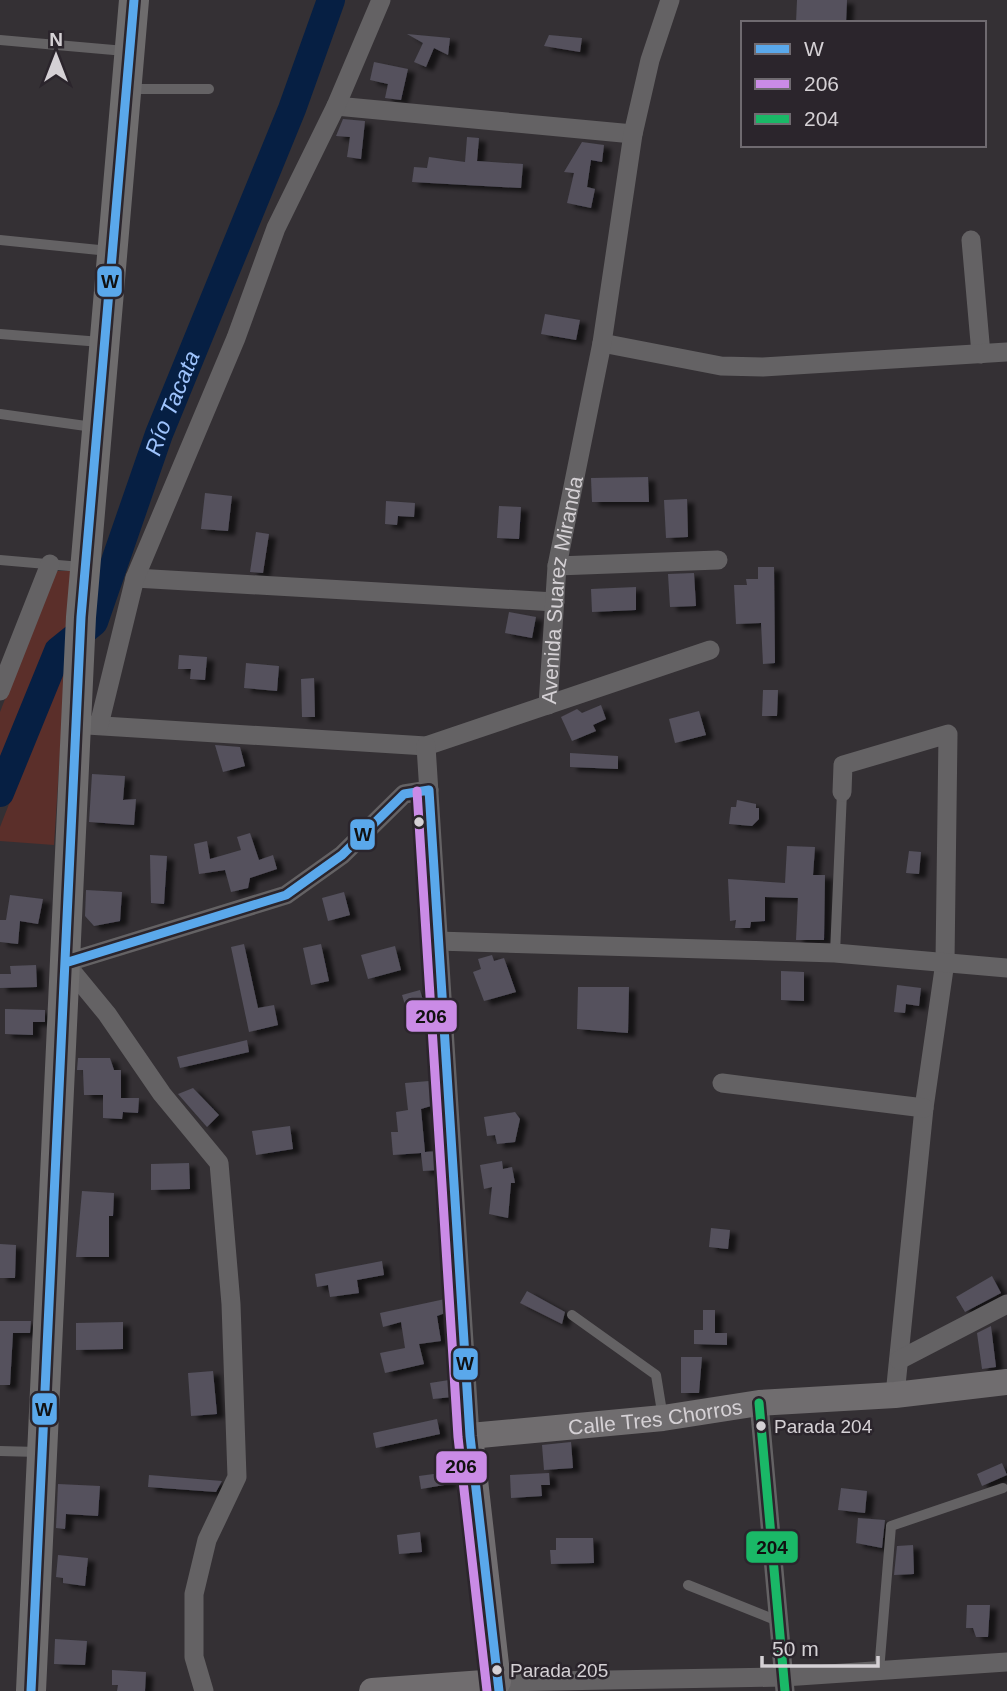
<svg xmlns="http://www.w3.org/2000/svg" width="1007" height="1691" font-family="Helvetica,sans-serif">
  <style>
    .green { fill: #5b2f2a }
    .lines { fill: none; stroke-linecap: round; stroke-linejoin: round }
    .river { stroke: #061f43; stroke-width: 28 }
    .building { fill: #54515d; filter: url(#shadow) }
    .service { stroke: #646264; stroke-width: 10 }
    .minor { stroke: #646264; stroke-width: 19 }
    .secondary { stroke: #706d6f; stroke-width: 26 }
    .primary { stroke: #6e6c6d; stroke-width: 30 }
    .bus-1-casing { stroke: #2b252c; stroke-width: 14 }
    .bus-2-casing { stroke: #2b252c; stroke-width: 14 }
    .bus-3-casing { stroke: #2b252c; stroke-width: 14 }
    .bus-1 { stroke: #5aa8eb; stroke-width: 9 }
    .bus-2 { stroke: #ca8be6; stroke-width: 9 }
    .bus-3 { stroke: #1ab867; stroke-width: 9 }
    .bus-dot { fill: #d5d1d5; stroke: #2b252c; stroke-width: 2.5 }
    .labels { text-anchor: middle; dominant-baseline: central; stroke-width: 5; stroke-linejoin: round; paint-order: stroke }
    .bus-label { font-size: 19px; fill: #d5d1d5; stroke: #2b252c; text-anchor: start }
    .street-label { font-size: 21px; fill: #d5d1d5; stroke: #2b252c }
    .water-label { font-size: 23px; font-style: italic; fill: #9ec3fc; stroke: #2b252c }
    .line-badge { stroke: #2b252c; stroke-width: 2.5 }
    .pale-badge-label { font-size: 19px; text-anchor: middle; font-weight: bold; fill: #111 }
  </style>
  <defs>
    <filter id="shadow"><feDropShadow dx="7" dy="4" stdDeviation="2" flood-color="#0009"/></filter>
  </defs>
  <rect width="100%" height="100%" fill="#343034"/>
  <path class="green" d="M55 571H71L67 638 55 642 0 776V712Z
    M66 659 54 845 0 841V827Z"/>
  <g class="lines">
    <path class="river" id="s1" d="M0 793 58 651 94 622 159 434 292 109 331 0"/>
  </g>
  <path class="building" d="M797 0H847L846 23H796Z
    M407 34 450 38 448 55 434 48 426 67 414 62 423 43Z
    M549 35 582 38 580 52 544 46Z
    M374 62 408 69 401 100 385 98 388 84 370 80Z
    M343 119 365 121 361 159 347 157 350 137 336 136Z
    M467 137 479 138 477 161 523 164 521 188 412 182 414 167 427 168 429 157 465 162Z
    M582 142 604 145 602 162 591 160 587 187 595 189 591 208 567 203 574 173 564 172Z
    M545 314 580 320 576 340 541 334Z
    M648 477 649 502H592L591 478Z
    M205 493 232 496 228 531 201 529Z
    M687 499 688 537 666 538 664 500Z
    M386 501 415 503 414 517 398 516 397 525 385 524Z
    M499 506 521 507 519 539 497 538Z
    M256 532 269 534 263 573 250 572Z
    M758 567H774L775 663 763 664 761 623 736 624 734 585H747L746 579H758Z
    M694 573 696 606 670 607 668 574Z
    M636 587V610L592 612 591 589Z
    M509 612 536 617 532 638 505 633Z
    M179 655 207 657 205 680 190 679 191 669H178Z
    M246 663 279 666 277 691 244 688Z
    M314 678 315 717H302L301 679Z
    M763 690H778L777 716H762Z
    M601 705 606 719 593 725 596 731 572 741 561 717 577 709 582 713Z
    M699 711 706 735 675 743 669 719Z
    M215 745 240 747 245 766 223 772Z
    M570 753 618 756V769L570 767Z
    M92 774 125 776 123 800 136 799 134 825 89 822Z
    M737 800 756 804V808H759V819L752 826 729 824 731 807H736Z
    M250 833 259 860 273 855 277 869 250 878 248 888 231 892 225 870 199 874 194 844 207 841 210 859 241 850 237 837Z
    M787 846 815 847 813 875H825L824 940H796L798 898 765 897V921L751 922 750 928H735L736 920 730 921 728 879 785 883Z
    M909 851 921 852 919 874 906 873Z
    M150 855 167 856 164 904 151 903Z
    M86 890 122 892 120 921 94 926 85 916Z
    M344 892 350 915 328 921 322 898Z
    M10 895 43 899 38 924 20 921 18 944 0 942V920H6Z
    M244 944 258 1008 274 1005 278 1025 249 1032 231 947Z
    M321 944 329 981 311 985 303 948Z
    M395 946 401 970 368 979 361 955Z
    M492 955 494 961 504 958 516 992 484 1001 473 972 481 969 478 959Z
    M36 965 37 987 0 988V974H11L10 966Z
    M781 971 804 972V1001L781 1000Z
    M897 985 921 988 919 1006 906 1004 905 1013 894 1012Z
    M578 987H629L628 1033 577 1029Z
    M420 990 426 1010 408 1015 402 995Z
    M5 1009 45 1010V1022H33V1035L5 1034Z
    M247 1040 249 1052 180 1068 177 1057Z
    M78 1058H110L114 1070H121V1098H139L138 1113 123 1112 122 1119 103 1118V1095H84L83 1070H77Z
    M429 1081 431 1106 421 1109 425 1152 438 1151 439 1170 423 1171 421 1153 393 1155 391 1132H398L396 1112 408 1110 405 1083Z
    M193 1088 219 1115 207 1127 178 1094Z
    M515 1112 520 1119 515 1142 497 1144 495 1135 487 1136 484 1117Z
    M290 1126 293 1149 256 1155 252 1131Z
    M502 1161 503 1169 512 1167 515 1183H511L508 1218 489 1214 492 1187 484 1189 480 1165Z
    M189 1163 190 1189 151 1190V1164Z
    M82 1191 114 1193 113 1216H109V1257H76Z
    M711 1228 730 1230 728 1249 709 1247Z
    M0 1244 16 1245 15 1278H0Z
    M382 1261 384 1275 357 1280 359 1293 330 1297 328 1285 317 1287 315 1274Z
    M992 1276 1001 1293 965 1312 956 1297Z
    M527 1291 565 1312 562 1324 520 1303Z
    M445 1299 448 1312 437 1316 441 1341 419 1344 424 1364 385 1373 380 1353 405 1348 401 1322 383 1327 380 1313Z
    M703 1310H715V1333H727V1345L694 1344V1330H703Z
    M0 1321H31L30 1333H13L10 1385H0Z
    M123 1322V1349L76 1350V1323Z
    M991 1326 996 1367 982 1369 977 1333Z
    M681 1357H702L699 1393H681Z
    M213 1371 217 1414 191 1416 188 1373Z
    M449 1380 452 1397 433 1399 430 1383Z
    M437 1419 440 1434 376 1448 373 1433Z
    M571 1442 573 1468 544 1470 542 1445Z
    M1002 1463 1007 1475 982 1486 977 1474Z
    M448 1472 450 1484 421 1489 419 1476Z
    M549 1473 550 1485H541L542 1496 511 1498 510 1475Z
    M149 1475 222 1481 216 1492 148 1487Z
    M58 1484 100 1486 98 1516 66 1514 65 1529 56 1528Z
    M841 1488 867 1491 865 1513 838 1510Z
    M858 1518 885 1520 882 1548 856 1543Z
    M420 1532 422 1552 399 1554 397 1535Z
    M556 1538H593L594 1563 551 1564 550 1550H556Z
    M913 1545 914 1574 894 1575 897 1546Z
    M58 1555 88 1558 85 1586 63 1583V1578L56 1577Z
    M967 1605H990L988 1637H976L973 1628H966Z
    M55 1639 87 1641 85 1665 54 1664Z
    M112 1670 146 1672 145 1691H117L118 1685H112Z"/>
  <g class="lines">
    <path class="service" d="M0 40 125 51
      M128 89H209
      M0 240 109 251
      M0 334 101 342
      M0 414 93 427
      M0 560 81 567
      M835 953 842 792
      M572 1315 656 1375 663 1418
      M0 1451 38 1452
      M688 1585 778 1621
      M879 1671 891 1526 1003 1488"/>
    <g class="minor">
      <path d="M336 106 633 134"/>
      <path d="M971 240 981 354"/>
      <path d="M602 343 721 366 763 367 1007 352"/>
      <path d="M557 566 718 560"/>
      <path d="M135 578 555 602"/>
      <path d="M0 691 50 564"/>
      <path id="s2" d="M548 705 557 566 602 343 633 134 650 60 670 0"/>
      <path d="M87 725 426 746 710 650"/>
      <path d="M99 725 135 578 236 338 276 228 336 106 381 0"/>
      <path d="M426 746 470 1436"/>
      <path d="M842 792 843 765 948 734 945 962 924 1108 895 1395"/>
      <path d="M437 941 835 953 1007 968"/>
      <path d="M722 1083 924 1108"/>
      <path d="M899 1360 1007 1304"/>
      <path d="M759 1403 785 1691"/>
      <path d="M204 1691 194 1657V1594L207 1540 237 1477 231 1304 219 1163 162 1094 107 1014 65 963 286 895 342 855 404 794 429 790"/>
      <path d="M499 1691 498 1682 784 1677 1007 1662"/>
    </g>
    <path class="secondary" id="s3" d="M372 1691 498 1682 470 1436 663 1418 759 1403 895 1395 1007 1382"/>
    <path class="primary" d="M31 1691 81 617 134 0"/>
    <g class="bus-1-casing">
      <path id="bus-1" d="M65 963 286 895 342 855 404 794 429 790 470 1436 499 1691
        M31 1691 81 617 134 0"/>
    </g>
    <g class="bus-2-casing">
      <path id="bus-2" d="M417 791 458 1437 487 1691"/>
    </g>
    <g class="bus-3-casing">
      <path id="bus-3" d="M759 1403 785 1691"/>
    </g>
    <use href="#bus-1" class="bus-1"/>
    <use href="#bus-2" class="bus-2"/>
    <use href="#bus-3" class="bus-3"/>
  </g>
  <g class="bus-dot">
    <circle cx="419" cy="822" r="6"/>
    <circle cx="761" cy="1426" r="6"/>
    <circle cx="497" cy="1670" r="6"/>
  </g>
  <g class="labels">
    <g class="bus-label">
      <text x="774" y="1426">Parada 204</text>
      <text x="510" y="1670">Parada 205</text>
    </g>
    <g class="street-label">
      <text stroke="none"><textPath href="#s2" startOffset="116">Avenida Suarez Miranda</textPath></text>
      <text stroke="none"><textPath href="#s3" startOffset="560">Calle Tres Chorros</textPath></text>
    </g>
    <g class="water-label">
      <text stroke="none"><textPath href="#s1" startOffset="432">Río Tacata</textPath></text>
    </g>
  </g>
  <g class="line-badge">
    <rect x="96" y="265" width="27" height="33" rx="7" fill="#5aa8eb"/>
    <rect x="349" y="818" width="27" height="33" rx="7" fill="#5aa8eb"/>
    <rect x="405" y="999" width="53" height="34" rx="7" fill="#ca8be6"/>
    <rect x="452" y="1347" width="27" height="34" rx="7" fill="#5aa8eb"/>
    <rect x="31" y="1392" width="27" height="34" rx="7" fill="#5aa8eb"/>
    <rect x="435" y="1450" width="53" height="34" rx="7" fill="#ca8be6"/>
    <rect x="745" y="1530" width="54" height="34" rx="7" fill="#1ab867"/>
  </g>
  <g class="pale-badge-label">
    <text x="110" y="288">W</text>
    <text x="363" y="841">W</text>
    <text x="431" y="1023">206</text>
    <text x="465" y="1370">W</text>
    <text x="44" y="1416">W</text>
    <text x="461" y="1473">206</text>
    <text x="772" y="1554">204</text>
  </g>
  <rect x="741" y="21" width="245" height="126" fill="#2b252c" stroke="#6f6a70" stroke-width="2"/>
  <rect x="755" y="44" width="35" height="10" fill="#5aa8eb" stroke="#6f6a70" stroke-width="2"/>
  <text x="804" y="56" font-size="21" fill="#d5d1d5">W</text>
  <rect x="755" y="79" width="35" height="10" fill="#ca8be6" stroke="#6f6a70" stroke-width="2"/>
  <text x="804" y="91" font-size="21" fill="#d5d1d5">206</text>
  <rect x="755" y="114" width="35" height="10" fill="#1ab867" stroke="#6f6a70" stroke-width="2"/>
  <text x="804" y="126" font-size="21" fill="#d5d1d5">204</text>
  <g transform="translate(56 56)" stroke="#2b252c" stroke-width="5" paint-order="stroke">
  <path d="M0-5L12 26L0 18L-12 26Z" fill="#d5d1d5"/>
  <text y="-10" font-size="19" font-weight="bold" text-anchor="middle" fill="#d5d1d5">N</text>
  </g>
  <path d="M762 1656v10h116v-10" fill="none" stroke="#d5d1d5" stroke-width="3.5"/>
  <text x="772" y="1656" font-size="21" fill="#d5d1d5" stroke="#2b252c" stroke-width="5" paint-order="stroke">50 m</text>
</svg>
